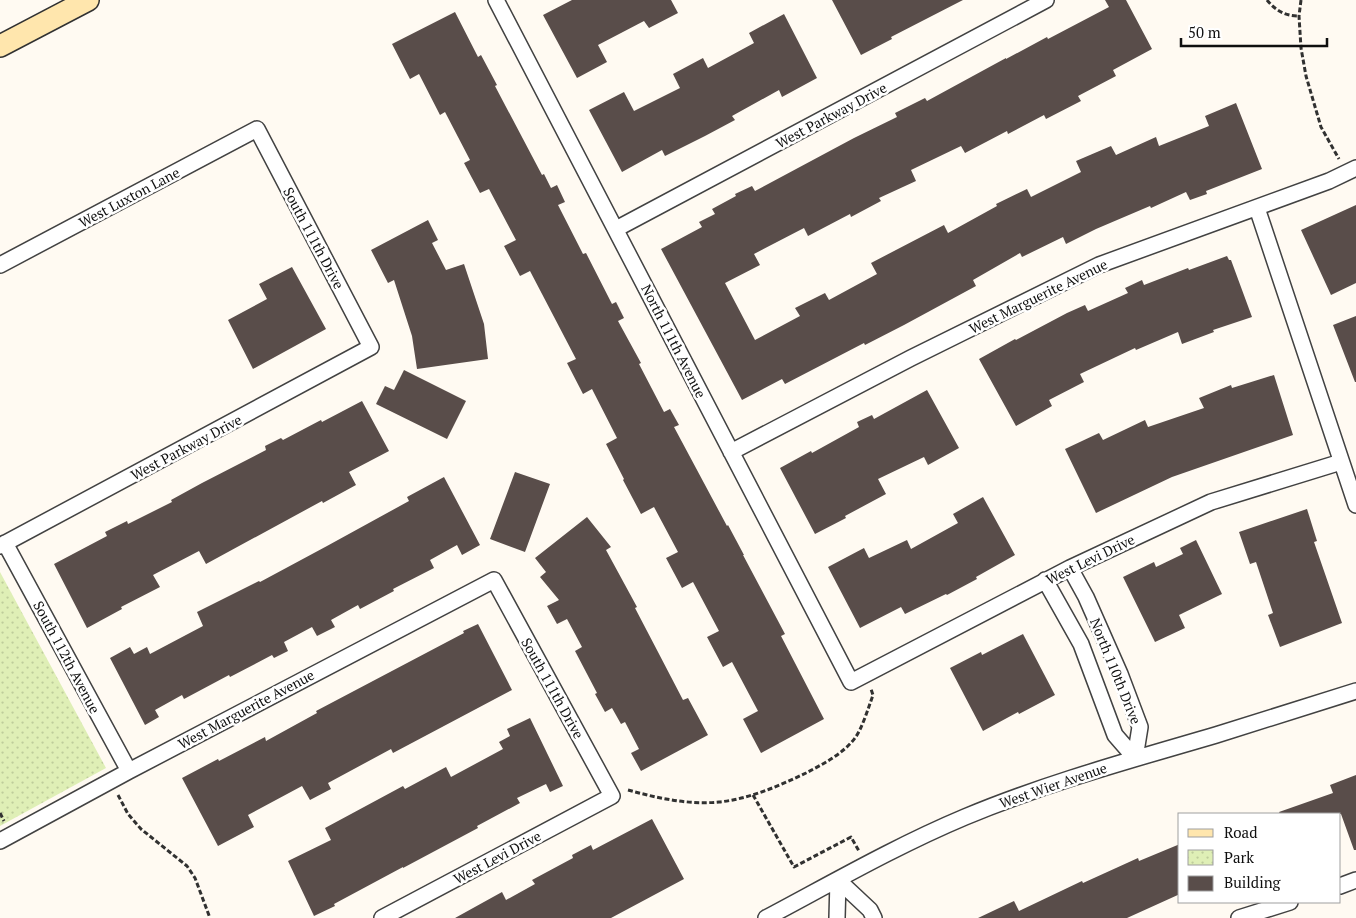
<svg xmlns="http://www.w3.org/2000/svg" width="1356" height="918" font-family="'PT Serif',serif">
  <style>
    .park { fill: url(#park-dots) }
    .building { fill: #594d4a }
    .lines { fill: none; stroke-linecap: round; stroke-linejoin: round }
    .street-casing { stroke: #424242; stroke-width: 18 }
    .secondary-casing { stroke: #313131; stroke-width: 24 }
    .path { stroke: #313131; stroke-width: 3; stroke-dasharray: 5 2.5; stroke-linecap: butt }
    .street { stroke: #fff; stroke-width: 15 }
    .secondary { stroke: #ffe6ad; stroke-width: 21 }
    .labels { text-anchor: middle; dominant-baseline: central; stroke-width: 5; stroke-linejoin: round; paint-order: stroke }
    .street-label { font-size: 14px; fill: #0f0f0f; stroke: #fff }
  </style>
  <defs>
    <pattern id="park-dots" width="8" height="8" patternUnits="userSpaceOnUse" patternTransform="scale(1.25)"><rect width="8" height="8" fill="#dfefb6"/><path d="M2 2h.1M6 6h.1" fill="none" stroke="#becc9b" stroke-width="1.8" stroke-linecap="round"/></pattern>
  </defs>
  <rect width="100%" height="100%" fill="#fffaf2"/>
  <path class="park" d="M0 572 106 768 0 826Z"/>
  <path class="building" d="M572 0H671L678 13 649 28 644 21 598 45 607 62 577 78 543 15Z
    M832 0H963L891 37 892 39 861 55Z
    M1105 0H1126L1152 49 1113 70 1116 76 1078 96 1081 101 1046 119 1044 115 1008 134 1007 131 965 153 961 146 911 170 916 181 879 198 881 201 851 217 850 214 808 236 804 228 754 254 760 265 725 283 755 340 800 316 795 308 825 293 829 300 877 274 871 263 944 225 948 233 997 206 996 204 1027 189 1031 197 1081 172 1076 161 1111 146 1116 155 1156 137 1159 146 1209 126 1205 116 1236 103 1262 169 1206 191 1207 194 1190 200 1186 192 1151 208 1150 206 1096 229 1066 244 1063 237 1022 257 1020 253 973 280 976 286 904 325 865 345 864 343 785 384 782 379 742 400 661 249 702 227 699 222 715 214 712 209 736 196 735 194 752 186 755 191 854 138 897 117 895 113 925 98 927 101 1006 58V59L1047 37 1048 39 1109 7Z
    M455 12 478 57 481 55 497 85 495 86 542 175 544 174 551 188 557 185 565 202 558 205 583 254 586 253 612 304 616 302 624 318 618 321 641 363 639 364 664 412 670 409 679 425 674 427 727 526 728 525 744 555H743L785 634 781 636 824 719 761 753 743 719 758 711 732 662 723 667 707 637 719 631 693 582 682 588 666 558 678 552 654 507 641 514 623 480 624 479 606 444 617 438 592 389 583 394 567 363 576 359 530 271 520 276 504 246 516 240 489 189 480 193 464 163 470 160 445 112 440 115 419 74 410 79 392 44Z
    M784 14 817 78 782 97 779 90 732 116 735 120 705 136 665 156 662 150 622 172 589 110 624 92 634 111 680 88 673 74 703 58 708 68 754 43 749 33Z
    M1356 205V283L1331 295 1301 230Z
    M428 220 438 240 432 243 446 270 464 264 484 324 488 359 417 369 412 336 394 280 388 283 371 250Z
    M1227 256 1229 260H1231L1252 317 1213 330 1214 332 1182 344 1178 332 1136 350 1135 348 1080 374 1084 382 1049 400 1052 406 1016 426 979 359 1015 339 1016 340 1067 313 1085 305 1088 311 1128 293 1125 288 1142 280 1144 285 1188 268 1189 270Z
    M292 267 326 329 253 369 228 320 267 299 259 284Z
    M1356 316V382H1355L1333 325Z
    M404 370 466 401 447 439 376 404 385 386 394 390Z
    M1274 375 1293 435 1172 477 1096 513 1065 449 1099 433 1103 440 1145 420 1148 427 1204 408 1199 398 1231 385 1232 388Z
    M927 390 959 448 928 465 924 457 878 479 886 494 845 516 846 518 815 534 780 468 811 451 812 453 859 427 857 422 872 415 874 419Z
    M362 401 389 451 349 472 356 485 323 503 322 501 206 564 199 551 153 575 160 587 121 607 122 609 87 628 54 564 107 536 105 532 127 521 128 524 172 502 171 500 202 483 266 450 265 446 281 438 283 440 321 420 322 422Z
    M515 472 550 484 525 552 490 539Z
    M444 477 480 545 462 555 457 545 430 560 434 568 393 589 394 591 360 609 358 605 331 620 335 627 317 636 312 627 284 642 288 651 274 658 272 655 230 677 229 675 184 699 182 695 155 710 159 717 145 725 110 658 130 647 134 654 147 647 150 654 203 626 197 612 259 581 260 582 327 546 409 501 407 497Z
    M983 497 1015 555 976 577 977 579 947 595 946 594 905 614 901 607 860 628 828 567 864 548 869 558 907 540 911 549 958 523 953 514Z
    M1307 509 1317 541 1314 542 1342 623 1280 647 1268 615 1273 613 1256 562 1250 564 1239 532Z
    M587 517 611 547 606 550 637 607 635 608 658 652 683 700 688 698 708 735 641 771 631 753 639 749 625 722 621 724 612 708 605 712 595 694 597 693 575 651 582 647 567 619 557 624 547 606 559 600 540 577 546 572 535 558Z
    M1196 540 1222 594 1179 615 1185 628 1155 642 1123 577 1154 562 1156 567 1183 554 1180 548Z
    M478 624 512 690 393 753 391 749 328 783 331 789 310 800 302 786 248 815 254 827 218 846 182 778 218 759 219 761 265 737 266 741 317 713 316 711 464 633 463 631Z
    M1023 634 1055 695 1019 714 1018 712 983 731 950 668 981 652 982 655Z
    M530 718 563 786 550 792 546 784 517 798 520 803 477 826 478 828 403 868V867L334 904 335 906 314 916 288 861 331 840 325 828 403 786 405 789 446 767 451 777 503 749 499 742 510 736 507 729Z
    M1356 775V850H1354L1341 814H1280L1279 812 1333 793 1330 785Z
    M652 819 684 879 611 918H455L502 892 506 900 535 884 532 880 573 858 572 855 591 845 593 850Z
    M1180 844V894L1127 918H978L1014 901 1019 911 1082 881 1083 883 1138 858 1139 861Z"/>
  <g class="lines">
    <g class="street-casing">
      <path id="street" d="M496 0 851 682 1070 568 1211 502 1341 462
        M1257 208 1356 505
        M616 229 1046 0
        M0 265 257 129 371 347 0 546
        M731 452 911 358 1099 265 1329 181 1356 168
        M5 543 129 771
        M1070 568 1086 597 1120 674 1140 727 1135 758
        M1045 580 1081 644 1115 735 1135 758
        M0 841 129 771 494 580 612 796 382 918
        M838 880 870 910 874 918
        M1340 886 1356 880
        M766 918C832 883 896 846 965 817 1046 783 1131 760 1216 735 1262 721 1309 706 1356 691
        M837 918 838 880
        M1239 918 1290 902"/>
    </g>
    <g class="secondary-casing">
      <path id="secondary" d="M0 46 88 0"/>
    </g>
    <path class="path" d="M1267 0C1275 10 1285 16 1298 16
      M1301 0 1299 16 1301 48 1306 76 1321 127 1339 159
      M628 790C657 798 688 805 719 802 749 799 779 786 806 773 823 764 843 754 855 738 862 729 869 706 873 695L871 689
      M118 795 128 814 141 829 187 866 195 878 210 918
      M753 795 794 867 851 837 859 851
      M0 813 4 821"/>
    <use href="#street" class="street"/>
    <use href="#secondary" class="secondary"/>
  </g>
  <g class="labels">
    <g class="street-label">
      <text transform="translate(831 115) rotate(-28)">West Parkway Drive</text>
      <text transform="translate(129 197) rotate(-28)">West Luxton Lane</text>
      <text transform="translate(314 238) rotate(62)">South 111th Drive</text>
      <text transform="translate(1038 296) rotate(-26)">West Marguerite Avenue</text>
      <text transform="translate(674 341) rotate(63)">North 111th Avenue</text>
      <text transform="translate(186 447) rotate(-28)">West Parkway Drive</text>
      <text transform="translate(1090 559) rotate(-26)">West Levi Drive</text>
      <text transform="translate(67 657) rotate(62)">South 112th Avenue</text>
      <text transform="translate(1116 671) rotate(68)">North 110th Drive</text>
      <text transform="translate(553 688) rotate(61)">South 111th Drive</text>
      <text transform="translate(246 709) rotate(-28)">West Marguerite Avenue</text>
      <text transform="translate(1053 785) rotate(-19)">West Wier Avenue</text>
      <text transform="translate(497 857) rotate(-28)">West Levi Drive</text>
    </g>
  </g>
  <rect x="1178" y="813" width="162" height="90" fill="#ffffff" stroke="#9f9f9f"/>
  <rect x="1188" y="829" width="25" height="8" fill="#ffe6ad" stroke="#9f9f9f"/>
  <text x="1224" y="838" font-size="15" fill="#0f0f0f">Road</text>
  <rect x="1188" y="850" width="25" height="15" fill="url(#park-dots)" stroke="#9f9f9f"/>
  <text x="1224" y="863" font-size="15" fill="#0f0f0f">Park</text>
  <rect x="1188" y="876" width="25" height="15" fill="#594d4a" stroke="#9f9f9f"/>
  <text x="1224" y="888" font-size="15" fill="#0f0f0f">Building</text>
  <path d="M1181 38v8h146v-8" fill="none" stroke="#0f0f0f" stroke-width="2.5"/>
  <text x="1188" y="38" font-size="15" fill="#0f0f0f" stroke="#ffffff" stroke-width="4" paint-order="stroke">50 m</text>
</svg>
